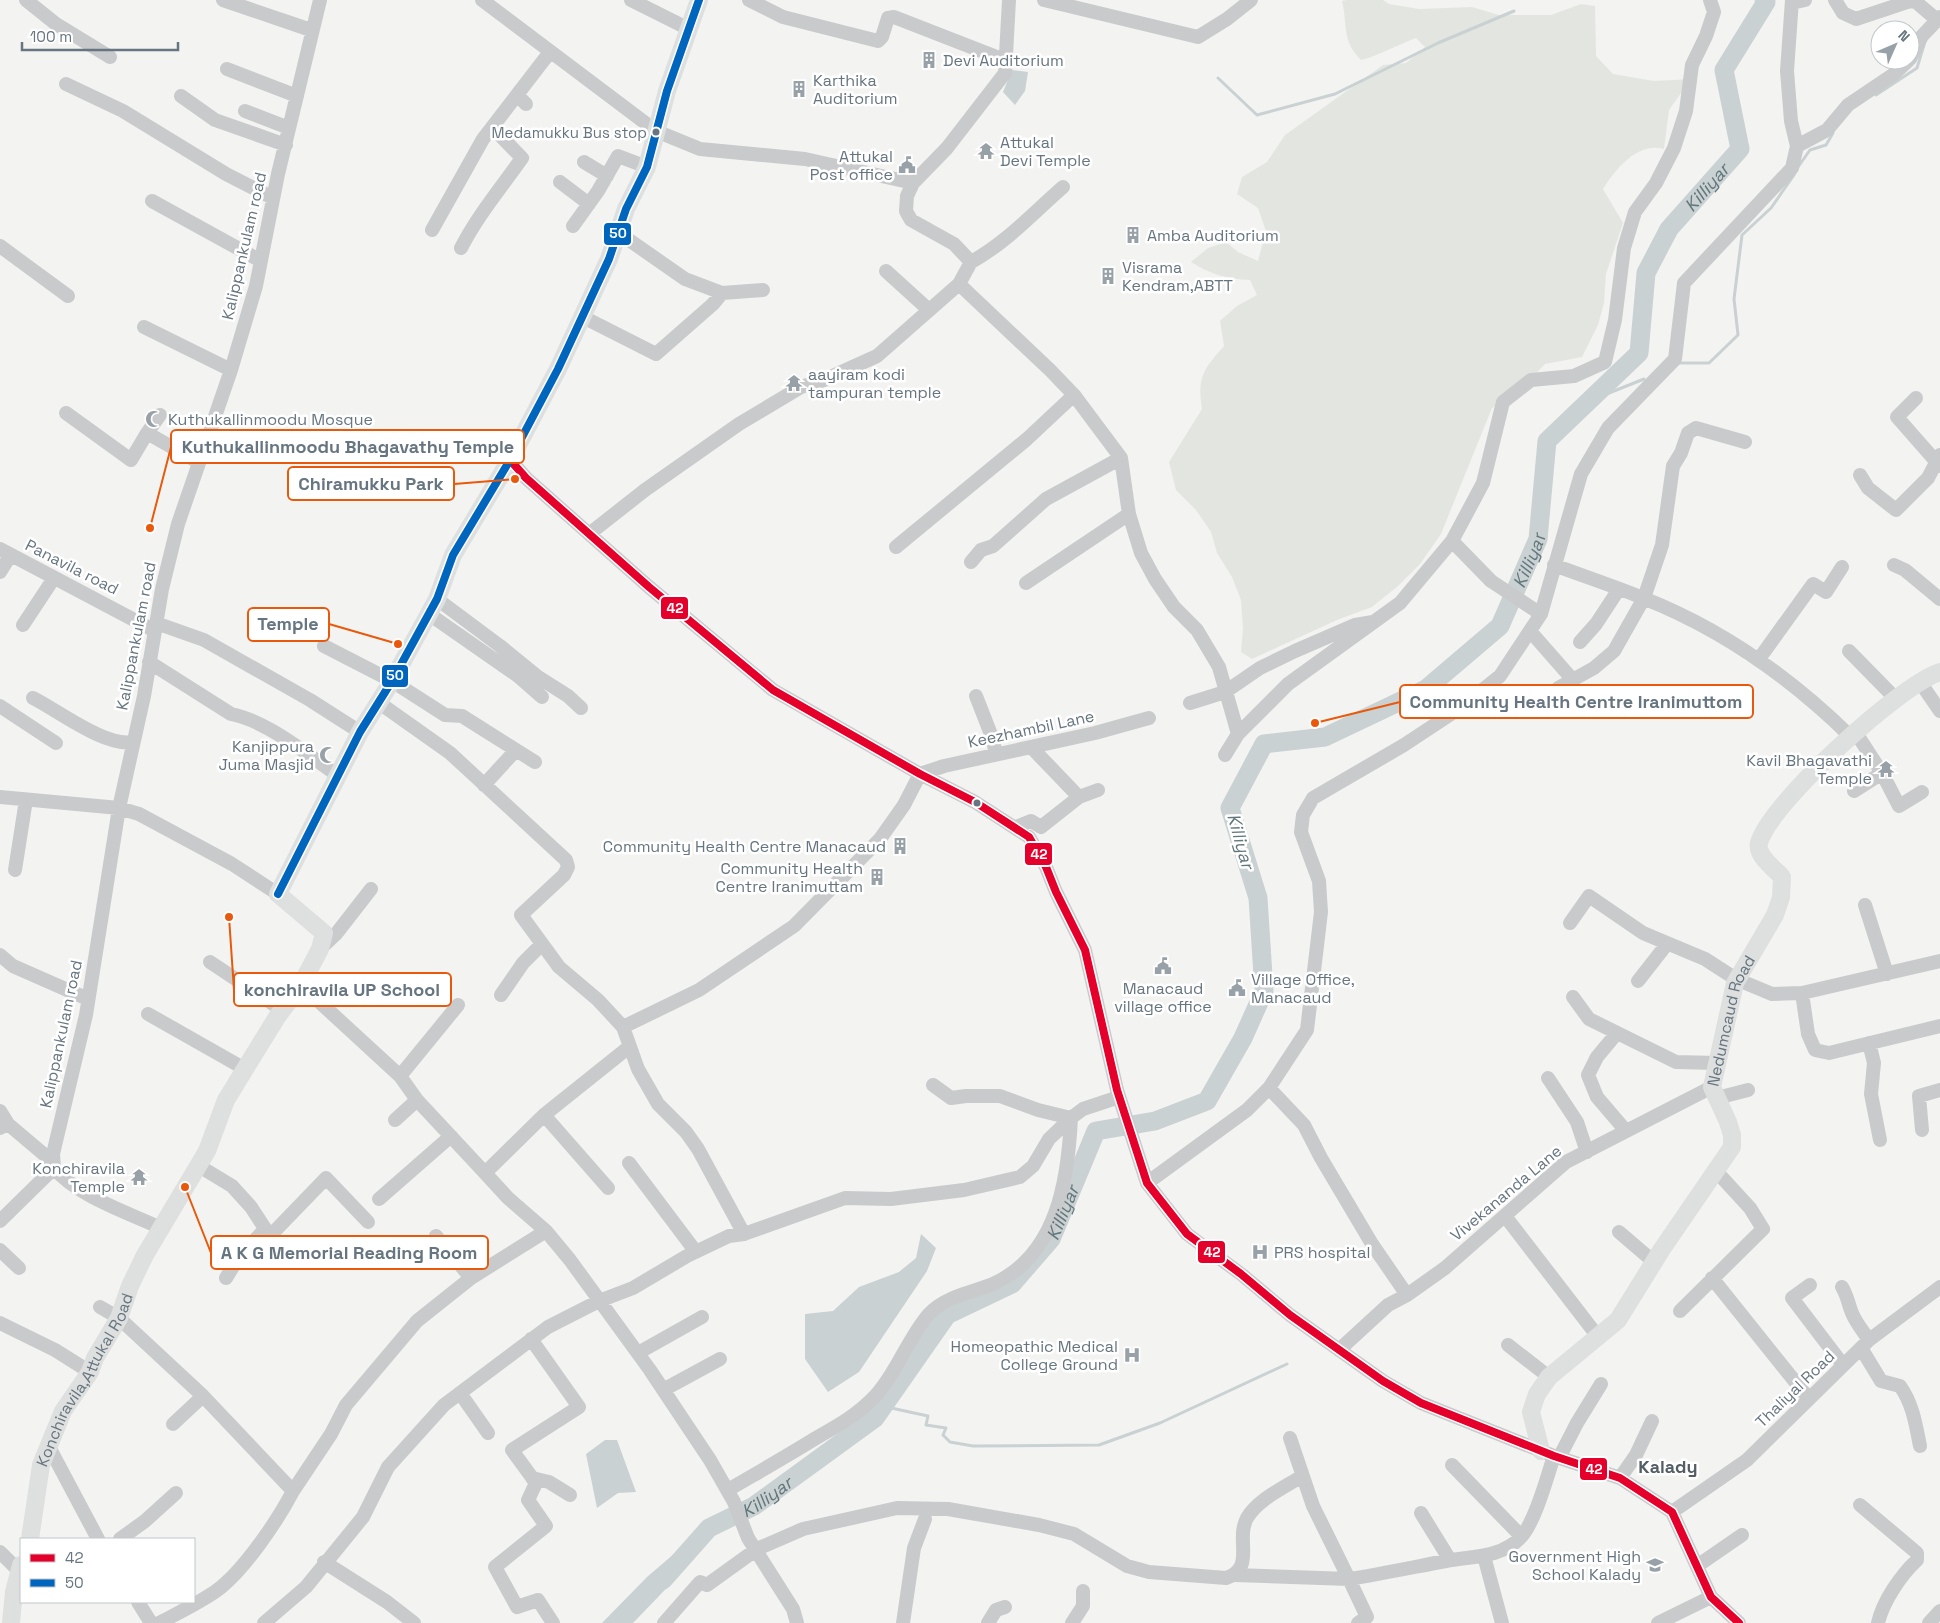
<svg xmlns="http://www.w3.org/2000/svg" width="1940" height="1623" font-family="'Space Grotesk',sans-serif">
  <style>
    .green { fill: #e3e6e0 }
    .water { fill: #c9d1d2 }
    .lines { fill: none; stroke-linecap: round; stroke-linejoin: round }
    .stream { stroke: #c9d1d2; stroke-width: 3 }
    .river { stroke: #c9d1d2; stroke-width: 19 }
    .minor { stroke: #c9cacb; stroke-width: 14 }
    .major { stroke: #dedfdf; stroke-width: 18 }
    .bus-1-casing { stroke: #fff; stroke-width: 11 }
    .bus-2-casing { stroke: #fff; stroke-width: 11 }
    .bus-1 { stroke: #e4002b; stroke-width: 8 }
    .bus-2 { stroke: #0065bd; stroke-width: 8 }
    .bus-dot { fill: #66757f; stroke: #fff; stroke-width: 2 }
    .labels { text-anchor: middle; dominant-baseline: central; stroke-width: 5; stroke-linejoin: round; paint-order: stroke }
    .bus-label { font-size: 15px; fill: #66757f; stroke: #fff; text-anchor: end }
    .poi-label { font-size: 16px; fill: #66757f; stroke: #fff; text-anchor: start }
    .street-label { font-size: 16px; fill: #66757f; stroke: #fff }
    .water-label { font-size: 18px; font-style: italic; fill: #62777c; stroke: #fff }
    .neighbourhood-label { font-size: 18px; font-weight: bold; fill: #535e65; stroke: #fff }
    .leader { fill: none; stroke: #e8590c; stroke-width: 2 }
    .callout-dot { fill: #e8590c; stroke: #fff; stroke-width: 2 }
    .callout { fill: #fff; stroke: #e8590c; stroke-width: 2 }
    .callout-label { font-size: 18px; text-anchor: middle; font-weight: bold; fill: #66757f }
    .line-badge { stroke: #fff; stroke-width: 2 }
    .badge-label { font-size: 14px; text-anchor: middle; font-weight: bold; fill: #fff }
  </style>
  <rect width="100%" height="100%" fill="#f3f3f2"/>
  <path class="green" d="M1346 0H1383L1389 4 1419 9 1472 7 1499 15H1551L1581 4 1595 6 1596 56 1613 74 1654 81 1691 79 1669 110 1664 149C1637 142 1616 169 1603 189L1623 223 1606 274 1604 303 1598 325 1582 357 1545 364 1523 387 1492 408 1441 534 1420 564 1398 586 1372 607 1337 620 1252 659 1241 652 1243 629 1241 600 1232 577 1217 553 1211 532 1196 510 1176 490 1169 462 1202 409C1197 377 1203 370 1224 346L1220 321 1237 306 1257 295 1250 280C1227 279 1210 274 1191 262L1208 248 1226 242 1238 252 1258 261 1266 231 1258 208 1237 194 1242 177 1267 162 1285 135 1383 65 1406 63 1425 47 1416 38C1397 45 1380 55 1361 60 1341 40 1348 25 1342 1Z"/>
  <path class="water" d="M1012 70 1028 72 1025 91 1015 105 1003 92Z
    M921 1234 936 1248 927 1271 859 1372 828 1392 805 1359V1314L833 1311 859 1287 899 1272 916 1258Z
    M605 1440H617L636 1492 618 1493 597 1508 586 1454Z
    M675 1553 686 1568 633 1623H602L647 1577Z"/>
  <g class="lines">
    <path class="stream" d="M1218 78 1257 115 1335 94 1438 43 1514 11
      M1876 95 1917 68 1924 45
      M1798 167 1810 150 1826 145 1833 133
      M1680 363H1709L1738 335 1734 299 1742 235 1771 208 1794 175
      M1589 401 1644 379
      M882 1406 928 1416 926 1425 946 1428 943 1435 950 1442 973 1446 1099 1445 1160 1423 1287 1364"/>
    <path class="river" id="s1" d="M663 1580 709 1528 754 1506 875 1418 947 1315 1012 1284 1051 1239 1096 1131 1155 1121 1207 1101 1243 1038 1264 991 1258 898 1230 808 1264 744 1325 737 1426 689 1500 626 1538 539 1547 441 1639 353 1646 273 1669 229 1740 149 1724 70 1766 2 1764 0"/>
    <path class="minor" d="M26 0 56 24 110 57
      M223 0 311 30
      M482 0 656 131 700 149 805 159 913 183
      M631 0 689 29
      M749 0 783 17 878 41 882 37 888 18 894 17 1007 61
      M1044 0 1198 37 1227 19 1251 0
      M1835 0 1843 13 1856 19 1910 1 1916 2 1937 20
      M1792 3 1805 0
      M1910 59 1922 36 1940 17
      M227 69 297 96
      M66 84 123 111 226 174 273 198
      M517 95 526 104
      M181 96 215 120 286 145
      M245 111 289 128
      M1797 146 1827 130 1848 105 1894 74 1909 60
      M584 162 607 176
      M560 182 589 204
      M152 201 261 261
      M573 226 598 191 618 156 647 167
      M432 230 483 139 550 52
      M619 233 685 279 722 293
      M0 246 68 296
      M461 248C478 215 501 188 522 158L492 127
      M971 262C1006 243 1033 213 1063 187
      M886 271 929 310
      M959 284 1050 370 1074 395 1121 458 1129 514 1141 553 1155 579 1174 607 1197 630 1219 667 1238 734
      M583 317 656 354 713 304 722 293 763 290
      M144 327 231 370
      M1916 398 1897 417 1940 466
      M66 413 131 460 147 433 198 462
      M147 433 160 415
      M510 460 526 478 649 587 773 690 920 774 975 802 1029 837 1046 867 1056 892 1085 950 1117 1090 1147 1183 1187 1234 1241 1274 1290 1315 1383 1381 1421 1403 1554 1456 1620 1478 1672 1512 1711 1597 1739 1623
      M1860 475 1868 488 1896 510 1928 478 1940 455
      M589 534 645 490 739 424 801 387 824 380 877 356 959 284 971 262 954 244 911 220 906 211 907 196 913 183 947 148 1005 73 1009 0
      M1452 541 1491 581 1541 614
      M896 547 1027 439 1074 395
      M0 549 155 631
      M971 562 981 550 993 546 1046 499 1121 458
      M1554 565C1583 576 1614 586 1643 598 1722 629 1791 678 1851 737
      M1894 565 1905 570 1940 599
      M0 572 10 556
      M1026 583 1129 514
      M437 599 500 646 538 677 568 696 581 708
      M429 614 518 676 542 697
      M156 623 204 640 310 700 360 732
      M23 625 54 578
      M1530 631 1573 680
      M1580 642 1596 624 1619 589
      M324 646 392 681 445 715 462 716 535 762
      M1849 651 1896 699
      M1759 659 1813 584 1826 592 1842 567
      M149 662 231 714C267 721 307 754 337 775
      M1920 682 1940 711
      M1558 688 1594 668 1614 651 1644 598 1662 545 1673 466 1681 453 1688 433 1696 428 1745 442
      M976 696 992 737 996 754
      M33 698C59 711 105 747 133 742
      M378 702 450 753 566 860 568 867 564 875 521 915 559 967 598 1000 623 1027 638 1069 658 1104 686 1132 698 1149 744 1234
      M1190 703 1225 692 1260 668 1295 651 1355 625 1373 622
      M0 706 56 743
      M1856 733 1882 773 1899 806 1922 792
      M1031 747 1079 797
      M1225 755 1238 734 1288 684 1400 603 1452 541 1483 483 1503 402 1531 380 1574 376 1605 362 1615 320 1624 248 1635 212 1656 183 1674 148 1686 111 1692 65 1706 36 1714 12 1710 0
      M484 785 516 750
      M1854 791 1882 773
      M0 797 119 808 139 814 232 864 278 894
      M1016 827 1031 821 1041 827 1079 797 1098 790
      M15 870 26 800
      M1865 905 1887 974
      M1570 923 1589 896 1643 933 1705 959 1736 979 1772 994 1802 993 1940 961
      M320 949 336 934 371 889
      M0 955 13 966 88 999
      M210 962 282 1010
      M1638 981 1667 944
      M301 985 400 1076 417 1100 485 1173 508 1198 546 1231 570 1260 650 1370 710 1460 734 1502 748 1538 793 1609 797 1623
      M1802 993 1808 1034 1815 1050 1829 1053 1940 1026
      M501 995 523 963 542 944
      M1573 997 1589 1019 1676 1062 1717 1063
      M148 1014 245 1069
      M623 1027 699 990 794 926 880 839 904 805 920 774 944 766 1095 733 1149 718
      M1617 1033 1597 1057 1588 1075 1597 1097 1626 1131
      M1869 1043 1874 1063 1871 1094 1880 1140
      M400 1076 458 1005
      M1548 1078 1577 1122 1587 1152
      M1269 1088 1304 1125 1321 1158 1372 1244 1407 1295
      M1717 1098 1748 1090
      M0 1111 8 1124
      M544 1115 608 1188
      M395 1120 417 1100
      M0 1128 8 1124 53 1162
      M1922 1130 1919 1096 1940 1090
      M629 1163 696 1252
      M199 1166 232 1186 251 1207 270 1236 326 1178 368 1222
      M485 1173 544 1115 629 1047
      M1147 1183 1247 1110 1269 1088 1307 1030 1321 912 1319 881 1301 832 1303 815 1313 798 1404 745 1460 708 1500 676 1541 614 1581 474 1608 428 1675 359 1684 283 1792 168 1797 146 1791 121 1787 71 1792 0
      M379 1199 451 1136
      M1505 1216 1599 1338
      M0 1221 54 1168
      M161 1228C129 1213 77 1196 54 1168L53 1154 86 1015 119 808 144 696 162 589 178 524 231 370 256 286 278 174 320 0
      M1619 1232 1654 1262
      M436 1236 471 1278
      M0 1250 19 1268
      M226 1278 237 1260 265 1229
      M1712 1278 1809 1399
      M1810 1285 1792 1298 1843 1365
      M1842 1287C1848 1297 1848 1304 1852 1313 1856 1323 1863 1331 1869 1340
      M100 1307 119 1318 203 1396 293 1491 331 1434 346 1405 417 1321 471 1278 546 1231
      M1680 1311 1763 1229 1750 1208 1716 1171
      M0 1323 55 1350 90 1372
      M531 1339 579 1407 512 1450 536 1483 528 1500 546 1526 495 1567 517 1607 538 1600 553 1623
      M1508 1345 1549 1377
      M1861 1348 1881 1381 1900 1386C1913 1404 1916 1426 1920 1446
      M1339 1350 1388 1305 1407 1295 1445 1268 1566 1162 1712 1087
      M638 1353 702 1317
      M663 1390 720 1359
      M460 1393 488 1433
      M173 1424 203 1396
      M48 1445 98 1539
      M1559 1458 1577 1423 1601 1384
      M1452 1465 1521 1536
      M532 1478 549 1482 570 1495
      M1620 1478 1636 1455 1652 1421
      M728 1490C757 1473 787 1456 816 1438 839 1425 859 1414 877 1394 898 1370 908 1338 929 1314 946 1296 971 1293 993 1284 1057 1255 1068 1181 1071 1118L1038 1110 1000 1096H966L951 1098 933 1085
      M1860 1505 1917 1553V1560C1901 1575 1883 1601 1878 1623
      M1672 1512 1747 1460 1869 1340 1940 1287
      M1421 1513 1450 1560
      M120 1539 145 1521 176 1493
      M0 1552 19 1571
      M1484 1556 1502 1623
      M324 1562 387 1602 414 1623
      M1697 1566 1742 1535
      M1235 1575 1349 1579 1313 1506 1290 1438
      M138 1602 151 1623
      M159 1623C178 1613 199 1603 216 1591 243 1572 278 1520 293 1491
      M264 1623 306 1587 363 1517 388 1467 444 1405 548 1327 599 1301 633 1288 687 1256 729 1236 744 1234 845 1198 891 1199 964 1190 1020 1177 1033 1166 1049 1139 1071 1118 1083 1109 1119 1097
      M664 1623 700 1582 707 1585 757 1549 803 1529 897 1508 948 1509 1039 1525 1074 1534 1127 1566 1149 1572 1226 1578C1256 1568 1235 1540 1247 1518 1258 1499 1284 1488 1302 1476
      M903 1623 914 1548 925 1519
      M988 1623 996 1610 1005 1607
      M1072 1623 1083 1606V1591
      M1358 1623 1367 1617 1349 1579C1381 1574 1414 1567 1446 1561 1472 1556 1501 1558 1521 1537 1535 1522 1547 1477 1554 1456
      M1658 1623 1711 1597
      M1929 1623 1940 1611"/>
    <g class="major">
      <path id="s2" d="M1541 1451 1531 1412 1537 1394 1549 1377 1618 1320 1662 1249 1732 1147V1135L1728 1122 1712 1087 1735 983 1775 915 1781 897 1782 877C1774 868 1756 856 1759 843 1769 804 1901 684 1940 672"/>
      <path id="s3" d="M30 1539 41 1465 63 1411 90 1372 95 1358 119 1318 130 1286 145 1255 207 1151 226 1100 277 1017 301 985 320 949 324 933 278 894 360 732 392 681 437 599 453 555 510 460 558 369 609 259 626 209 647 167 667 91 699 0"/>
      <path d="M11 1623 14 1592 21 1565"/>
    </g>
    <g class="bus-1-casing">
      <path id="bus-1" d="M510 460 526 478 649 587 773 690 920 774 975 802 1029 837 1046 867 1056 892 1085 950 1117 1090 1147 1183 1187 1234 1241 1274 1290 1315 1383 1381 1421 1403 1554 1456 1620 1478 1672 1512 1711 1597 1739 1623"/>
    </g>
    <g class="bus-2-casing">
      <path id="bus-2" d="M278 894 360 732 392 681 437 599 453 555 510 460 558 369 609 259 626 209 647 167 667 91 699 0"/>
    </g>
    <use href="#bus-1" class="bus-1"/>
    <use href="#bus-2" class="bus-2"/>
  </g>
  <defs>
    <g id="building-bare" transform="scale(1.35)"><path d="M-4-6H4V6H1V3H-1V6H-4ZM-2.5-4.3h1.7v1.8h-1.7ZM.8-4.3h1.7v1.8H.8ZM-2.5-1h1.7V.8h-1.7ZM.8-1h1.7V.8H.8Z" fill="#97a1a7" stroke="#fff" stroke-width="2.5" paint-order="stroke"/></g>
    <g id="temple-bare" transform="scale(1.35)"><path d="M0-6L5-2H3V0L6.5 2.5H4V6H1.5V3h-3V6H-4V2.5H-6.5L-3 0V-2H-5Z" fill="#97a1a7" stroke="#fff" stroke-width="2.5" paint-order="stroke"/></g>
    <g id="civic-bare" transform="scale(1.35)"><path d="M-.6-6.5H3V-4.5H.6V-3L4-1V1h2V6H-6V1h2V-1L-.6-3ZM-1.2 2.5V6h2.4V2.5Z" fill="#97a1a7" stroke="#fff" stroke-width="2.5" paint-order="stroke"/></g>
    <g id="mosque-bare" transform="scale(1.35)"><path d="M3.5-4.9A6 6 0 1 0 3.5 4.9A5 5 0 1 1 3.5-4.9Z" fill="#97a1a7" stroke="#fff" stroke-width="2.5" paint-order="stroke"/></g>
    <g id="hospital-bare" transform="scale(1.35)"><path d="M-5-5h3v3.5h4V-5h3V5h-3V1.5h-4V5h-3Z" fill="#97a1a7" stroke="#fff" stroke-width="2.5" paint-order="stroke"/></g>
    <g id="school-bare" transform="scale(1.35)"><path d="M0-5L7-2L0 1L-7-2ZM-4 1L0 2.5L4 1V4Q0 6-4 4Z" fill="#97a1a7" stroke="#fff" stroke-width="2.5" paint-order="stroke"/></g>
  </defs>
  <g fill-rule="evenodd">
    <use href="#building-bare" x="929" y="60"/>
    <use href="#building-bare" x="799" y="89"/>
    <use href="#temple-bare" x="986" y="151"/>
    <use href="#civic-bare" x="907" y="165"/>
    <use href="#building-bare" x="1133" y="235"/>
    <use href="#building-bare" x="1108" y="276"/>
    <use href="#temple-bare" x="794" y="383"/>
    <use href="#mosque-bare" x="154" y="419"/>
    <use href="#mosque-bare" x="328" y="755"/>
    <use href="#temple-bare" x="1886" y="769"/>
    <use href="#building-bare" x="900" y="846"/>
    <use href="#building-bare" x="877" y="877"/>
    <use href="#civic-bare" x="1163" y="966"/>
    <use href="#civic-bare" x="1237" y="988"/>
    <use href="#temple-bare" x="139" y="1177"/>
    <use href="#hospital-bare" x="1260" y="1252"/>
    <use href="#hospital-bare" x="1132" y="1355"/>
    <use href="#school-bare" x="1655" y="1565"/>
  </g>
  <g class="bus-dot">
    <circle cx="656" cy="132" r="4.5"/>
    <circle cx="977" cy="803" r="4.5"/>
  </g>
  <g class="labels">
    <g class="bus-label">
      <text x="647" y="132">Medamukku Bus stop</text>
    </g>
    <g class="poi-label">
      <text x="943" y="60">Devi Auditorium</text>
      <text x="813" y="80">Karthika<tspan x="813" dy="18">Auditorium</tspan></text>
      <text x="1000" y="142">Attukal<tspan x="1000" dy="18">Devi Temple</tspan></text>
      <text x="893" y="156" text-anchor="end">Attukal<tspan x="893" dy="18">Post office</tspan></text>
      <text x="1147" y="235">Amba Auditorium</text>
      <text x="1122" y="267">Visrama<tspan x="1122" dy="18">Kendram,ABTT</tspan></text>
      <text x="808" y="374">aayiram kodi<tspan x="808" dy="18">tampuran temple</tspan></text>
      <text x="168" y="419">Kuthukallinmoodu Mosque</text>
      <text x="314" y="746" text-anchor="end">Kanjippura<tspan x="314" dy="18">Juma Masjid</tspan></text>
      <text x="1872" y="760" text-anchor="end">Kavil Bhagavathi<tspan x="1872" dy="18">Temple</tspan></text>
      <text x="886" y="846" text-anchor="end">Community Health Centre Manacaud</text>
      <text x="863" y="868" text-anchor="end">Community Health<tspan x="863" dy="18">Centre Iranimuttam</tspan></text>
      <text x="1251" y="979">Village Office,<tspan x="1251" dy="18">Manacaud</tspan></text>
      <text x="1163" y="988" text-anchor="middle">Manacaud<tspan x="1163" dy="18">village office</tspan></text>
      <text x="125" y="1168" text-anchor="end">Konchiravila<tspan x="125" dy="18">Temple</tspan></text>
      <text x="1274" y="1252">PRS hospital</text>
      <text x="1118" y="1346" text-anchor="end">Homeopathic Medical<tspan x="1118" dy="18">College Ground</tspan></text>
      <text x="1641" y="1556" text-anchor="end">Government High<tspan x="1641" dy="18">School Kalady</tspan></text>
    </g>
    <g class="street-label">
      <text transform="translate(244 246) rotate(-77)">Kalippankulam road</text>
      <text transform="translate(72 567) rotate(27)">Panavila road</text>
      <text transform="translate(136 636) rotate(-79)">Kalippankulam road</text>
      <text transform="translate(1031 729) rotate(-12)">Keezhambil Lane</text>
      <text stroke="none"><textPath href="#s2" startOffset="510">Nedumcaud Road</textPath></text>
      <text transform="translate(61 1034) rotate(-78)">Kalippankulam road</text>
      <text transform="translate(1506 1193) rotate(-40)">Vivekananda Lane</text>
      <text stroke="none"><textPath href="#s3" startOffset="171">Konchiravila,Attukal Road</textPath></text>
      <text transform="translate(1795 1389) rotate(-44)">Thaliyal Road</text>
    </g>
    <g class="water-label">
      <text stroke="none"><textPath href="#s1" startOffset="1920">Killiyar</textPath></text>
      <text stroke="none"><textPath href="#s1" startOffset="1485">Killiyar</textPath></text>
      <text transform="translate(1241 841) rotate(74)">Killiyar</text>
      <text stroke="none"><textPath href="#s1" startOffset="555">Killiyar</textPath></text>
      <text stroke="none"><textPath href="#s1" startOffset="135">Killiyar</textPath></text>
    </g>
    <g class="neighbourhood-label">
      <text x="1668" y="1466">Kalady</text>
    </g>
  </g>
  <path class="leader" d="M150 528L171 447M515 479L454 484M398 644L329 624M1315 723L1400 702M229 917L234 990M185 1187L211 1253"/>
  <g class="callout-dot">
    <circle cx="150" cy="528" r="5"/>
    <circle cx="515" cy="479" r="5"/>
    <circle cx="398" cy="644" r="5"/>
    <circle cx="1315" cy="723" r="5"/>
    <circle cx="229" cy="917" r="5"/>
    <circle cx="185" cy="1187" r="5"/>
  </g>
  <g class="callout">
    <rect x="171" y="430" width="353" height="33" rx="5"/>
    <rect x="288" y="467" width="166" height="33" rx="5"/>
    <rect x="248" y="608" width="81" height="33" rx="5"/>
    <rect x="1400" y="685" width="353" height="33" rx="5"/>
    <rect x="234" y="973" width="217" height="33" rx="5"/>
    <rect x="211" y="1236" width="277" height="33" rx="5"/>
  </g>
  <g class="callout-label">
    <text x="348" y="453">Kuthukallinmoodu Bhagavathy Temple</text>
    <text x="371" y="490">Chiramukku Park</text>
    <text x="288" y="630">Temple</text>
    <text x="1576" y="708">Community Health Centre Iranimuttom</text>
    <text x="342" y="996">konchiravila UP School</text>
    <text x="349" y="1259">A K G Memorial Reading Room</text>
  </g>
  <g class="line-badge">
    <rect x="603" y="222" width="29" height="24" rx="5" fill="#0065bd"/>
    <rect x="660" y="596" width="29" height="24" rx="5" fill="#e4002b"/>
    <rect x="381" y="664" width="28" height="24" rx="5" fill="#0065bd"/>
    <rect x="1024" y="842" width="29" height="24" rx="5" fill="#e4002b"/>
    <rect x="1197" y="1240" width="29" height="24" rx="5" fill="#e4002b"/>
    <rect x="1579" y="1457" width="29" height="24" rx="5" fill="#e4002b"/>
  </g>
  <g class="badge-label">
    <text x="618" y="238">50</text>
    <text x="675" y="613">42</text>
    <text x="395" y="680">50</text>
    <text x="1039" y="859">42</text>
    <text x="1212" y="1257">42</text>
    <text x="1594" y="1474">42</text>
  </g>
  <rect x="20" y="1538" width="175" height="65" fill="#ffffff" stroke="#c2c8cc"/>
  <rect x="30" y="1554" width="25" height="8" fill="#e4002b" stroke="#c2c8cc"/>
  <text x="65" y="1563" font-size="15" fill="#66757f">42</text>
  <rect x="30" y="1579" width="25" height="8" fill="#0065bd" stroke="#c2c8cc"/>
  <text x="65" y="1588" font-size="15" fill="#66757f">50</text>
  <g transform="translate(1895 45) rotate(45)"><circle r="24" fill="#ffffff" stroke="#c2c8cc"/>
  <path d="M0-4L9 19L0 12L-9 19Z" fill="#97a1a7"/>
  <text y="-8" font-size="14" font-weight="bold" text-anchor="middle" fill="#66757f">N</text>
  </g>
  <path d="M22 42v8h156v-8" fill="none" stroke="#66757f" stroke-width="2.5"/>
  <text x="30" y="42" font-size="15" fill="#66757f" stroke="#ffffff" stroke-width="4" paint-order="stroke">100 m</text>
</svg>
